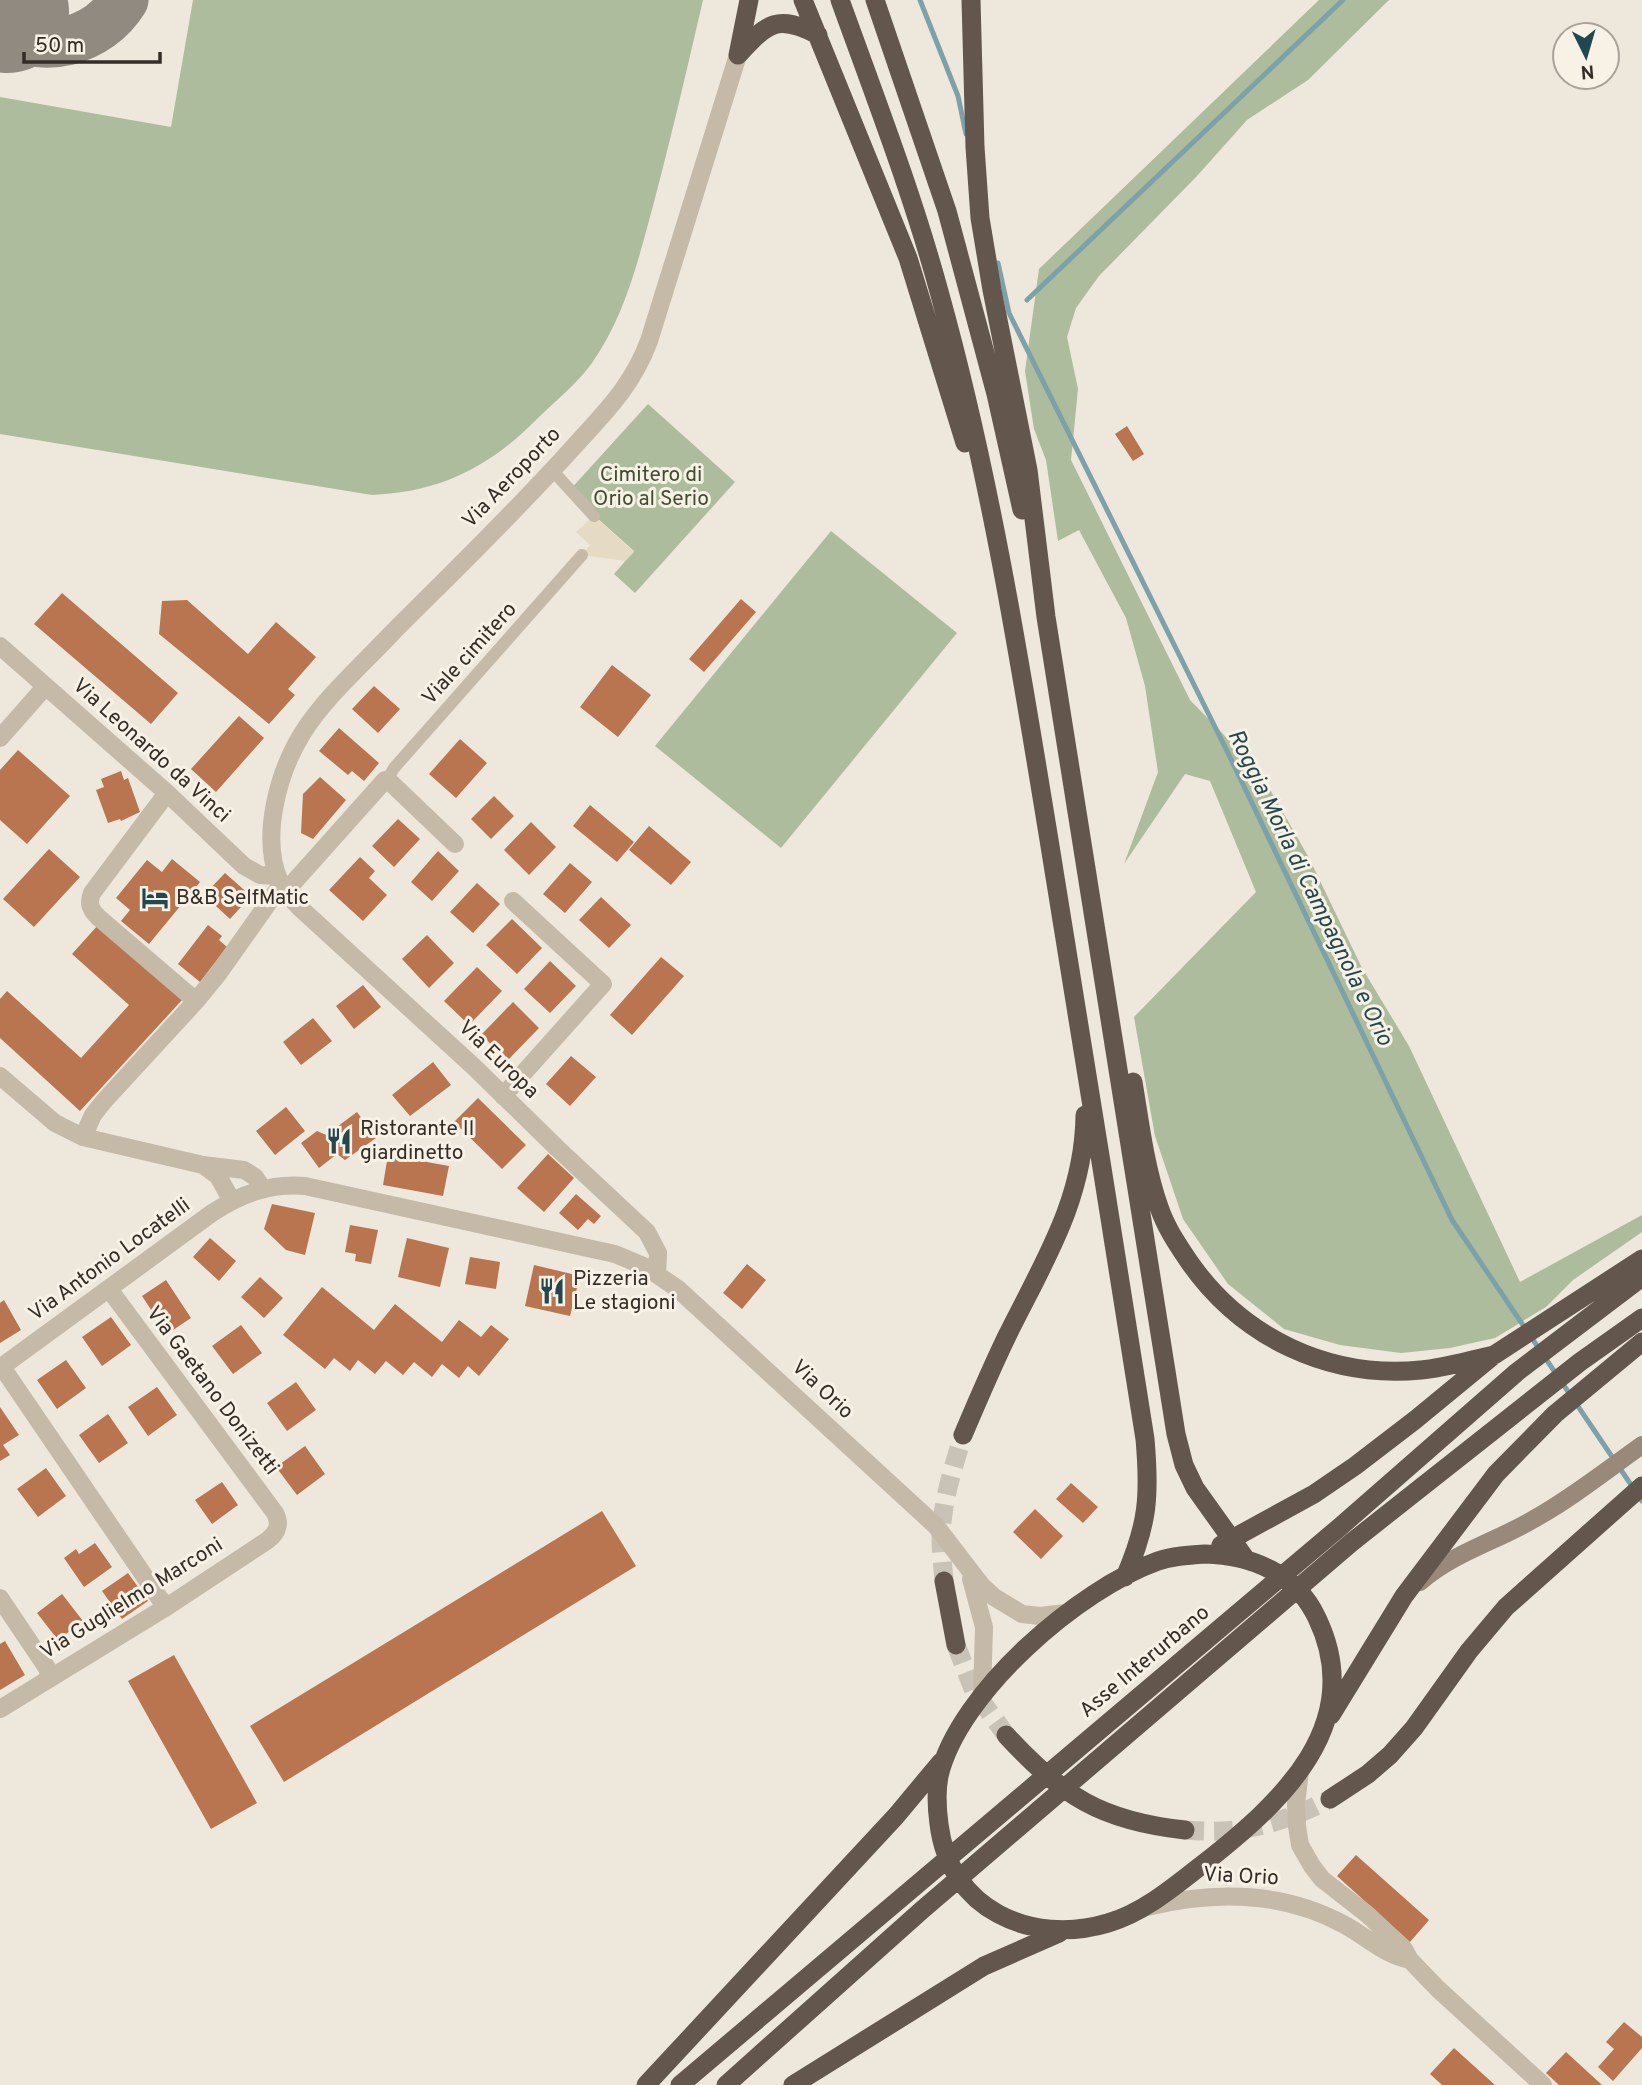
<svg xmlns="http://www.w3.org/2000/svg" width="1642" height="2085" font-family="Overpass,sans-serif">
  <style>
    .green { fill: #adbc9c }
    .plaza { fill: #e5dac3 }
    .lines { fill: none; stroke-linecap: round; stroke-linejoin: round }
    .stream { stroke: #7da1a8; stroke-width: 5 }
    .taxiway { stroke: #908a81; stroke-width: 49 }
    .runway { stroke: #908a81; stroke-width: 122 }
    .building { fill: #b8754f }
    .trunk-tunnel { stroke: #c9c2b7; stroke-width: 19; stroke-dasharray: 19 10; stroke-linecap: butt }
    .pedestrian { stroke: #c5b9a8; stroke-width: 12 }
    .minor { stroke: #c5b9a8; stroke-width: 18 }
    .tertiary { stroke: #c5b9a8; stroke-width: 18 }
    .secondary { stroke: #98897a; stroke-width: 18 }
    .trunk { stroke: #63564c; stroke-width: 19 }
    .labels { text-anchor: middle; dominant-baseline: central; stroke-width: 6; stroke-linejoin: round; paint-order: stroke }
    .park-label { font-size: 21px; fill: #3e4e2e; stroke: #f7f1e6 }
    .street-label { font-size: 21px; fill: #332c27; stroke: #f7f1e6 }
    .poi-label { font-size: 21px; fill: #332c27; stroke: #f7f1e6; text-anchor: start }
    .water-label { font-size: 23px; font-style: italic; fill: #22474f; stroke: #f7f1e6 }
  </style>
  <rect width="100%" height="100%" fill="#eee7db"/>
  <path class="green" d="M193 0H703C687 69 671 138 653 206 638 261 625 316 592 363 577 384 554 402 536 420 488 468 440 492 372 495L0 434V97L171 127Z
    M1319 0H1389L1308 80 1247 120 1197 176 1099 276 1076 308 1067 337 1078 389 1071 460 1190 700 1260 772 1309 858 1362 968 1409 1046 1520 1282 1642 1215V1232L1573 1280 1546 1307 1495 1338 1450 1348 1401 1353 1340 1345 1284 1329 1228 1284 1183 1219 1155 1136 1134 1017 1256 892 1210 781 1185 774 1124 864 1158 772 1145 686 1126 618 1079 530 1058 541 1046 460 1034 429 1025 371 1039 269Z
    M648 404 735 482 635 593 614 574 634 551 568 492Z
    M831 531 957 633 781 848 655 746Z"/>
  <path class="plaza" d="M594 516 634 552 625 561 582 555 590 545 576 532Z"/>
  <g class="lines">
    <path class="stream" d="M920 0 958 96 966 134
      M998 263 1009 313 1227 751 1452 1220 1642 1501
      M1027 300 1343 0"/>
    <path class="taxiway" d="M0 29C42 57 98 42 124 0"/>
    <path class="runway" d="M0 10 8 12"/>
  </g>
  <path class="building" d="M1127 426 1144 454 1133 461 1115 434Z
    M62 593 178 693 151 724 34 624Z
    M741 599 756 612 704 672 689 659Z
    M187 600 248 654 276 622 316 657 288 689 295 695 269 724 159 634 162 601Z
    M612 665 651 695 618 737 580 707Z
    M374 686 400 709 378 733 352 709Z
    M239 716 264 738 216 792 191 769Z
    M339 728 379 763 364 781 352 771 348 775 319 751Z
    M460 739 487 763 456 798 429 774Z
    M18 750 70 796 27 844 0 820V770Z
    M121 771 124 780 128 778 140 812 121 821 120 819 108 823 96 790 104 787 101 779Z
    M320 777 346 800 313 839 301 833 303 794Z
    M494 796 514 816 491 839 471 819Z
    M590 805 634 842 617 862 573 826Z
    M398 819 420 839 394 867 372 846Z
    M531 822 556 847 529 875 504 850Z
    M649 826 691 862 671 885 629 850Z
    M49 849 80 877 34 927 3 899Z
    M438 851 459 871 432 901 411 882Z
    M360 857 375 871 369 878 387 895 363 921 329 890Z
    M172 859 200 882 149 944 121 921 130 910 116 898 147 860 162 872Z
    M570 863 592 882 565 913 543 894Z
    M225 873 251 896 230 919 204 895Z
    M477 883 500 904 473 933 450 912Z
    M601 897 631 925 609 948 579 920Z
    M512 919 542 948 517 974 486 945Z
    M99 924 182 1000 80 1111 0 1038V999L7 991 81 1058 129 1005 72 954Z
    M208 925 222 936 219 940 227 947 200 982 178 964Z
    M427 935 454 963 429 988 402 959Z
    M661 957 684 976 632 1035 610 1015Z
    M550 961 576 986 550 1013 524 989Z
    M477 967 502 991 469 1025 444 1001Z
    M363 985 381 1007 354 1029 336 1006Z
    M513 1002 539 1028 508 1060 481 1035Z
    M313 1018 332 1041 301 1065 283 1042Z
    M571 1056 596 1077 570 1106 546 1084Z
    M433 1062 451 1085 410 1116 392 1095Z
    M478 1098 526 1145 502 1169 454 1122Z
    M286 1107 305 1131 275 1155 256 1131Z
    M357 1112 376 1138 345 1160 337 1154 319 1168 301 1143 317 1131 326 1135Z
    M548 1154 574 1178 544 1212 517 1188Z
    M388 1155 449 1166 443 1196 383 1185Z
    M576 1194 601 1216 594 1224 588 1219 578 1230 559 1213Z
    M272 1204 315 1213 305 1255 286 1250 264 1229Z
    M350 1225 378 1230 371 1264 355 1261 356 1254 345 1252Z
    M210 1238 236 1261 219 1281 193 1257Z
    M407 1238 449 1248 440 1287 398 1277Z
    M470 1257 500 1262 496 1289 465 1284Z
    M747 1264 766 1280 742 1309 723 1293Z
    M534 1265 580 1276 570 1316 525 1306Z
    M260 1277 283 1298 264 1318 241 1297Z
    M166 1280 191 1318 167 1334 142 1296Z
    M322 1287 374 1330 395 1304 442 1342 459 1320 481 1337 491 1325 509 1339 479 1376 468 1366 459 1378 442 1364 432 1377 414 1362 403 1375 386 1361 375 1374 358 1360 350 1371 334 1358 325 1369 283 1335Z
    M4 1300 21 1330 0 1343V1303Z
    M111 1317 131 1345 102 1366 82 1337Z
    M241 1325 262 1353 233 1374 212 1346Z
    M66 1360 86 1388 57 1409 37 1380Z
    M296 1382 316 1410 287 1431 267 1403Z
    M157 1387 177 1415 148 1436 128 1407Z
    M0 1407 19 1435 3 1445 10 1455 0 1461Z
    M108 1414 128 1443 99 1463 79 1435Z
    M305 1446 325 1474 297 1495 276 1467Z
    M46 1468 66 1496 38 1517 17 1489Z
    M222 1482 238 1505 212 1524 195 1500Z
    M1071 1483 1098 1507 1083 1523 1056 1499Z
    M1035 1509 1063 1536 1041 1559 1013 1532Z
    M602 1511 636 1566 284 1782 250 1726Z
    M95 1543 112 1567 84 1587 64 1558 76 1549 79 1554Z
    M128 1573 148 1601 122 1619 102 1591Z
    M62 1594 83 1621 58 1640 37 1613Z
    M5 1641 25 1675 0 1690V1644Z
    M174 1655 257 1803 211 1829 128 1681Z
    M1356 1855 1429 1920 1410 1942 1337 1876Z
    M1624 2022 1642 2037V2048L1613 2081 1598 2067 1614 2049 1606 2042Z
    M1454 2048 1495 2085H1442L1430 2074Z
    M1566 2052 1602 2085H1559L1546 2073Z"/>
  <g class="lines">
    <path class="trunk-tunnel" d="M944 1581C943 1567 941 1552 941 1537 942 1502 953 1468 963 1435
      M956 1645 974 1691 1006 1735
      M1185 1830C1240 1835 1282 1824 1330 1799"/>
    <path class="pedestrian" d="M552 470 594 516
      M387 780 394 768 582 555"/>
    <path class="minor" d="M0 646 167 793 244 866 260 875 277 876
      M0 738 45 687
      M167 793 92 893C88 903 90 909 98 917L196 1001
      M285 892 385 780 389 781 455 844
      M0 1076 55 1123 83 1137 203 1165 244 1170 255 1177 263 1189
      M503 1096 603 984 513 901
      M83 1137 93 1115 104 1101 196 1001 218 974 281 885
      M203 1165 218 1176 232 1201
      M657 1274 658 1253 647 1232 557 1148 473 1066 299 907C292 899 284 892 280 882 260 838 278 773 302 734 325 697 364 663 394 631 453 572 513 514 569 452 602 415 631 389 649 341L738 55
      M2 1367 160 1599 168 1606
      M0 1598 47 1668 50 1678
      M0 1709 168 1606 268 1540C277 1533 281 1524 275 1513L109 1289"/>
    <path class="tertiary" d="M0 1368 212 1213C241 1194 270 1183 305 1186L615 1254 646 1267 678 1289 936 1526 982 1586 994 1597 1022 1614 1040 1616 1066 1613
      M971 1579 984 1627 982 1694
      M1300 1771 1296 1804 1297 1826 1300 1845 1312 1866 1322 1879 1368 1915 1404 1949 1410 1960 1438 1989 1543 2085
      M1147 1907C1213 1891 1282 1891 1343 1924 1366 1936 1384 1955 1410 1960"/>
    <path class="secondary" d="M1420 1582C1453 1553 1497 1541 1534 1519 1572 1498 1607 1470 1642 1445"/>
    <path class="trunk" d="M803 0 908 258 965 443
      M840 0C875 97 913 195 940 295 990 475 1020 662 1050 846 1082 1044 1114 1241 1145 1439 1150 1496 1148 1524 1125 1577
      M875 0 947 211 996 394 1022 510
      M971 0 975 147 980 218 992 290 1028 470 1046 617 1176 1434 1184 1465 1195 1488 1245 1558
      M738 55C767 24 776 13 818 35
      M738 55 749 0
      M1133 1082C1140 1124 1145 1167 1159 1207 1166 1228 1178 1245 1190 1263 1243 1338 1329 1379 1421 1370 1445 1368 1470 1360 1494 1355
      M963 1435C977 1402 991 1369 1007 1336 1043 1263 1084 1200 1085 1115
      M1221 1545 1314 1494 1355 1466 1415 1420 1494 1355 1642 1259
      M1205 1554C1251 1555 1296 1573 1317 1618 1368 1724 1281 1803 1203 1864 1175 1886 1143 1913 1108 1923 1031 1946 949 1909 939 1824 937 1809 936 1791 939 1776 959 1692 1079 1589 1158 1561 1173 1556 1189 1555 1205 1554Z
      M944 1581 956 1645
      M1331 1715 1404 1596 1496 1474 1555 1414 1642 1342
      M1006 1735C1062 1796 1101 1821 1185 1830
      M1330 1799 1368 1774 1390 1755 1414 1728 1469 1651 1506 1607 1642 1486
      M646 2085 896 1816 941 1762
      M680 2085 1341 1526 1517 1372 1642 1277
      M726 2085 922 1910 1352 1542 1580 1362 1642 1318
      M793 2085 984 1966 1059 1933"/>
  </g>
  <defs>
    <g id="hotel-bare" transform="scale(2.1)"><path d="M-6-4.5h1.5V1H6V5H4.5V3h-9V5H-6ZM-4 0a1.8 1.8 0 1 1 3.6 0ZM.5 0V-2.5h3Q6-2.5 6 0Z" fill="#22474f" stroke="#f7f1e6" stroke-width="2.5" paint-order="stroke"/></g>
    <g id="restaurant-bare" transform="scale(2.1)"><path d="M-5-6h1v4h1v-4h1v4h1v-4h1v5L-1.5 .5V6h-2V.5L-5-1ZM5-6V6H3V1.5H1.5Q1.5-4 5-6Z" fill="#22474f" stroke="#f7f1e6" stroke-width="2.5" paint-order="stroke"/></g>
  </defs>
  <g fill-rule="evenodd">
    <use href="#hotel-bare" x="155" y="898"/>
    <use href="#restaurant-bare" x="339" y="1141"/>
    <use href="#restaurant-bare" x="552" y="1291"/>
  </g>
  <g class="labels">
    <g class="park-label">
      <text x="651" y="475">Cimitero di<tspan x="651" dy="24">Orio al Serio</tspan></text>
    </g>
    <g class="street-label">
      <text transform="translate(512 478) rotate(-46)">Via Aeroporto</text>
      <text transform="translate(470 654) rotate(-48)">Viale cimitero</text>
      <text transform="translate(151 751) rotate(42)">Via Leonardo da Vinci</text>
      <text transform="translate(498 1060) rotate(44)">Via Europa</text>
      <text transform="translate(110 1260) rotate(-36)">Via Antonio Locatelli</text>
      <text transform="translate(822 1390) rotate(43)">Via Orio</text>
      <text transform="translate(212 1391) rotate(53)">Via Gaetano Donizetti</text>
      <text transform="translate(132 1599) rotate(-32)">Via Guglielmo Marconi</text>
      <text transform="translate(1145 1662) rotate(-40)">Asse Interurbano</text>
      <text transform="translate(1241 1877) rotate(3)">Via Orio</text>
    </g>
    <g class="poi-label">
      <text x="176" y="898">B&amp;B SelfMatic</text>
      <text x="360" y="1129">Ristorante Il<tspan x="360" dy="24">giardinetto</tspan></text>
      <text x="573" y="1279">Pizzeria<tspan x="573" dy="24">Le stagioni</tspan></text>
    </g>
    <g class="water-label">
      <text transform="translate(1309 888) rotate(64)">Roggia Morla di Campagnola e Orio</text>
    </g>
  </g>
  <g transform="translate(1586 56) rotate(175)"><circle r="33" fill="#f7f1e6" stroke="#a9a29a" stroke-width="2"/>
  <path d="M0-5L12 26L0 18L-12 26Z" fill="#22474f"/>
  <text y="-10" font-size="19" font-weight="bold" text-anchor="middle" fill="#332c27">N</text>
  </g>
  <path d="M24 52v10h136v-10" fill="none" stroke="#332c27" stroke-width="3.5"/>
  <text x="35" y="52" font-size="21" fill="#332c27" stroke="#f7f1e6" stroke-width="5" paint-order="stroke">50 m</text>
</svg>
